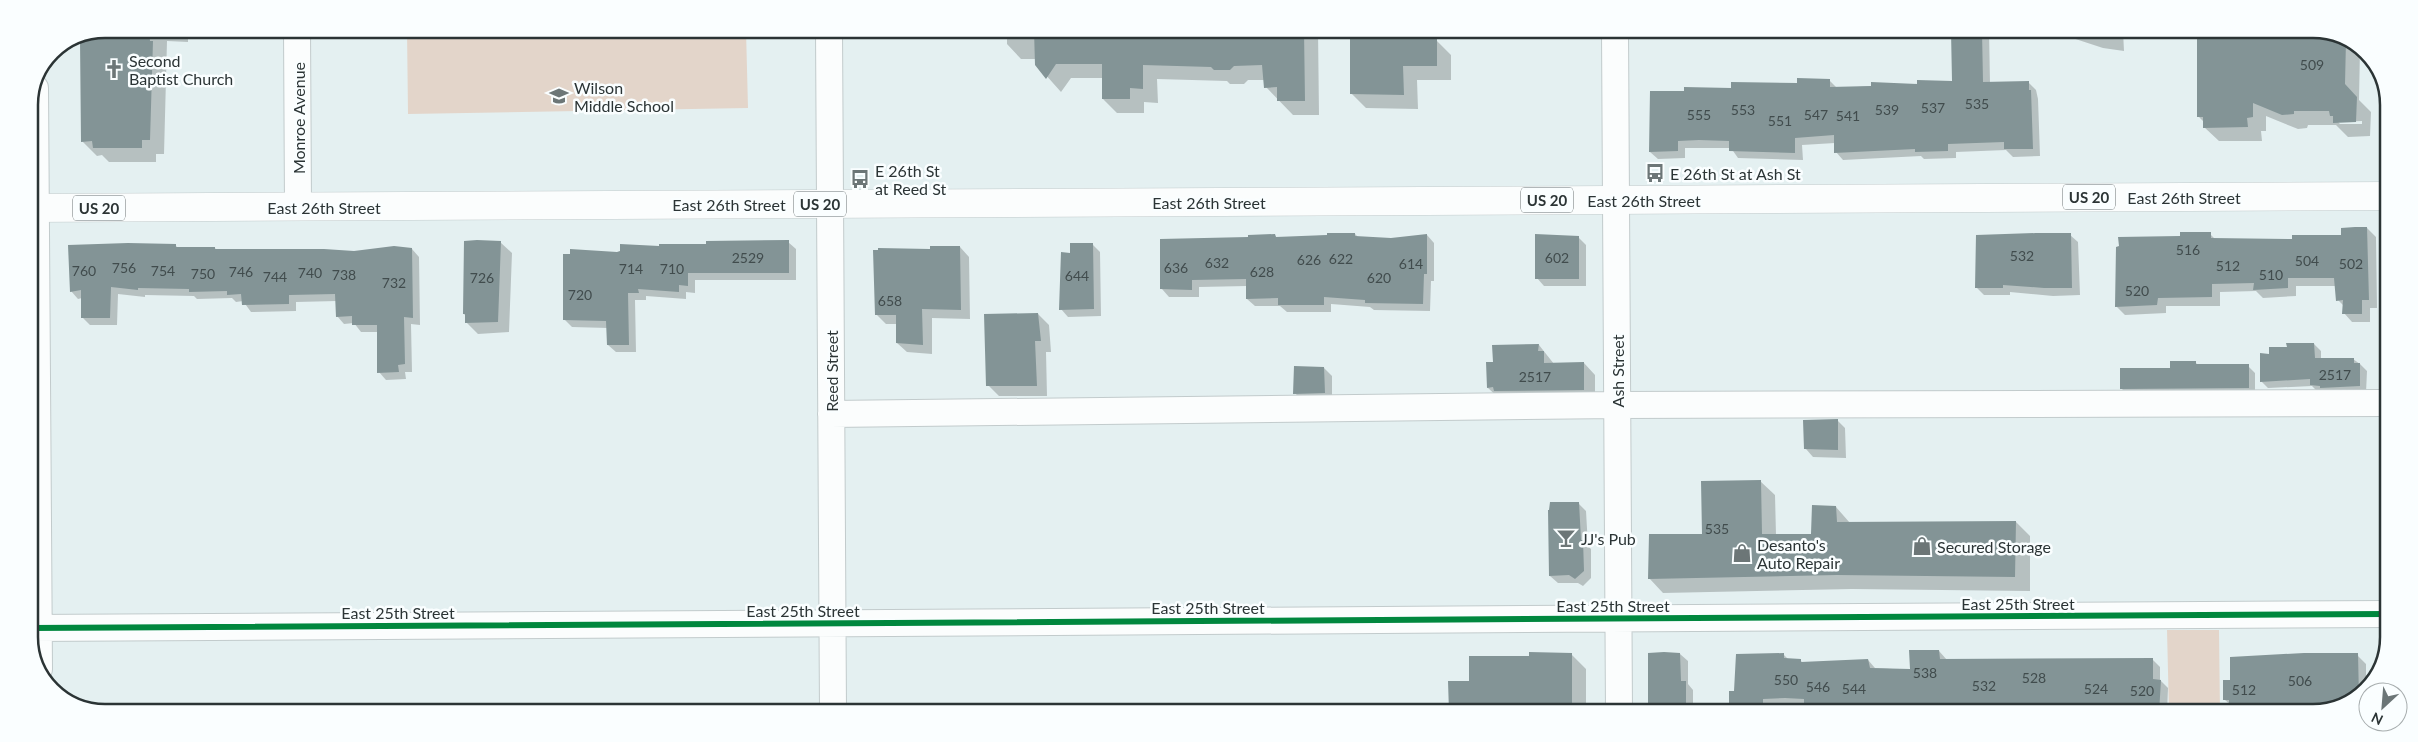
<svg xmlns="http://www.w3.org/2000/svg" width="2418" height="742" font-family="Lato,sans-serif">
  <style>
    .green { fill: #e3d5ca }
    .shadow { fill: #0003; fill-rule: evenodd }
    .building { fill: #839496 }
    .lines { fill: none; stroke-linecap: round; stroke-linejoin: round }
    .minor-casing { stroke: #c2cbcc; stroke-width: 28 }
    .major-casing { stroke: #c2cbcc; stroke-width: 29 }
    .minor { stroke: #fbfdfd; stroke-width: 26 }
    .major { stroke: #fbfdfd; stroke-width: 28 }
    .cycleway-casing { stroke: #fafeff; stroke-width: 9 }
    .cycleway { stroke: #00873e; stroke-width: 6 }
    .labels { text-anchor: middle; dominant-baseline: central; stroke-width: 5; stroke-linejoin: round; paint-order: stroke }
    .number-label { font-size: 14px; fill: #414c4d }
    .shield { fill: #fafeff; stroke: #697172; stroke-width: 1 }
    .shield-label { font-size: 15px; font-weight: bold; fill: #2b3435 }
    .poi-label { font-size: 16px; fill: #2b3435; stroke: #fafeff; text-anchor: start }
    .street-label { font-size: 16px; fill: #2b3435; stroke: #fafeff }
    .rim { fill: none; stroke: #2b3435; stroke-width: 2.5 }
  </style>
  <rect width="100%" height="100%" fill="#e4f0f1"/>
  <path class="green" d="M407 29 746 30 748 108 408 114Z
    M2167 630H2219L2220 713H2169Z"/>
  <path class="shadow" d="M104 29H188V42L167 41 164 154H156V162H109L102 155 97 156 82 141 81 38Z
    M1007 30H1318L1319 115H1293L1266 87 1265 80H1248L1244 84H1230L1227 81 1157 79 1158 103 1144 102V113H1117L1103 99V78H1071L1061 92 1036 64V59H1021L1007 44Z
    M1351 30H1417V40L1437 41 1451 55V80H1417L1418 109 1366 108 1351 93Z
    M1687 31H1729V32H1717V36H1693Z
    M1952 31H1989L1990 83 2028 82 2036 90 2038 99 2040 156 2013 157 2006 150 1956 152V158L1924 159 1921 156 1843 160 1836 152 1835 143 1802 145 1803 160 1738 158 1731 148H1685V158L1658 159 1650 152 1732 89 1829 80 1837 88 1953 82Z
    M2051 31H2123L2124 51 2103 48Z
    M2334 31 2360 49 2359 100 2371 112 2370 136 2348 137 2336 125H2308L2307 128 2298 129 2266 116V131H2261L2262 141H2219L2204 127 2205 123 2199 117ZM2362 121V124H2340L2338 122Z
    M2367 228 2376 237 2377 308H2370V322H2352L2344 313V306L2338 300 2336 286H2296V296L2263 298 2256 291 2220 292V306H2166V313L2125 315 2116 306 2182 237 2210 234 2216 240H2293L2343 236Z
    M1355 234 1358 237 1391 239 1427 235 1434 243V281H1431L1430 311 1374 310 1370 307 1331 304V312H1287L1280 306H1255L1247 299V286L1199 287V297H1169L1162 289 1249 239 1275 236 1277 238Z
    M2070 235 2078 242 2080 295 2053 296 2010 292V295H1984L1976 287Z
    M1578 237 1586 245V286H1544L1537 278Z
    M500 242 512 253 509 332 478 334 466 322V316L464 314Z
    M788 242 796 249V280H695V293L686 292V299L646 296V300H635L636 352H616L608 345V328L572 327 564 319 622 253 661 248Z
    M1092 244 1100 252 1101 316 1068 317 1061 309 1072 254Z
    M175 245 179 249 215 248 217 251 354 252 412 249 419 257 420 325 411 324 412 372H405L406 379 386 380 379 372V332H361L354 323 344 324 337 316V301L296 302V311L251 312 243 301 236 302 232 298 197 299 194 296 145 295V297L118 294 117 325H90L83 318 82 298 78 299 71 291Z
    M960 247 969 257 970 319 932 318V354L907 352 897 343V324H886L876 314Z
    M1038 314 1049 325 1051 352H1046L1047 396H999L988 385Z
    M2314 344 2321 351V359H2353L2360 364 2367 371 2366 393 2318 392 2312 386 2268 388 2261 381 2270 355 2288 349Z
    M1539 345 1554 364 1584 363 1595 375V401L1500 399 1488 388 1494 363Z
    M2195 362 2198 365 2248 366 2255 373V395H2128L2121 388 2171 369Z
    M1324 368 1332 376V401H1302L1295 393Z
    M1838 421 1845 428 1846 458 1813 457 1806 449Z
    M1760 481 1775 495 1776 535H1813L1836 507 1850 523 2016 522 2030 536V591L1852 589 1663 593 1649 578 1704 535Z
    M1578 503 1586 511 1588 546 1591 549V578L1583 586 1578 583H1558L1550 576Z
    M1939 651 1947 660 2152 659 2160 667V680L2168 688 2167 713H1808L1806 706H1771V713L1731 712 1735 692 1783 654 1789 660H1800L1803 663 1868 660 1875 668 1911 670Z
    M1571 654 1586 669V712H1450L1449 683 1471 682 1531 657Z
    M1649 654H1680L1688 661V684L1693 690V713L1651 712Z
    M2357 655 2366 664V688L2360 697 2314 713H2231V705L2225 700Z"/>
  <path class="building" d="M104 29H149L150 41H153L150 140H142V148H93L92 141 81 142 80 39Z
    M1034 30H1304L1305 101H1277V87L1264 88 1262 65 1234 66 1230 70H1214L1211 67 1143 65V89L1130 88V99H1102V64H1056L1046 79 1035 65Z
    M1350 30H1403V39H1437V66H1403L1404 95 1350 94Z
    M1951 31H1982L1983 82 2029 81V90H2031L2033 149H2004V142L1948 144V151L1915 152V149L1834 153V135L1795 138V153L1729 151V141L1699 140 1678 141V151L1649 152 1650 91H1684V87L1731 88V82L1797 83V78L1830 79V87L1871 86V82L1917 84V80L1952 81Z
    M2197 31H2334L2346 40 2345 84 2357 97 2356 122 2333 123V116H2330L2329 111H2294V114L2282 115 2253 103V117L2247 118 2248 127 2203 128V117H2197Z
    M2355 227H2367L2369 300H2362V314H2342L2343 300 2336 301 2334 278H2288V288L2253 290 2254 283 2212 284V297L2158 298 2157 305 2115 307 2116 247 2119 246 2118 237 2180 236V232H2211V238L2292 239V235H2341V228Z
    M1327 233H1355V236L1391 238 1427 234V274H1424L1423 304 1365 303V300L1324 297V305H1278V298L1246 299V279L1192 280V290L1160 289V239L1248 237V235L1275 234 1276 237 1327 235Z
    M2036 233H2071L2072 288H2044L2003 285V288H1975L1976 235Z
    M1535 234 1579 236V279H1535Z
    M477 240 501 241 498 322 465 323V314H463L464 241Z
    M789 240V273H688V286L679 285V292L638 289 639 293H628L629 345H607L606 321 563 320V254H570V249L617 252 620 251V244L659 246V244H706V241Z
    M128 243 176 244V247H215V249H324L354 251 394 246 412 248 413 318 404 317 405 364 398 365 399 372 377 373V325H352V316L336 317 335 294 289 295V304L242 305 241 294 227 295V291L189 292V289L138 288V290L111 287 110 318H81V290L70 292 68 245Z
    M1070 243H1093L1094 309 1059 310 1061 252 1070 253Z
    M930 246H960L961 310 922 309 923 345 896 343V315H875L873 250H878V248L930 249Z
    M1038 313 1041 341H1035L1037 386H986L984 314Z
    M2286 343H2314L2315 358H2354V363H2360V386L2320 388V386L2310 385V379L2260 382V353L2269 354V347H2287Z
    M1539 344 1538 351H1544V363L1584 362V390L1494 391 1493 387 1487 388 1486 362H1493L1492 345Z
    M2170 361H2196V364H2249V388L2120 389V368H2170Z
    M1294 366 1324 367 1325 393 1293 394Z
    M1838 419V450L1804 449 1803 420Z
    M1761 480 1762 534H1811L1812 505 1836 506 1837 522 2016 521 2015 577 1837 575 1648 579 1649 534H1702L1701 481Z
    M1550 502H1579L1581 540H1583L1584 571 1575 579 1569 575 1549 576 1548 510H1549Z
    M1909 650H1939L1940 659 2153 658V679L2161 680 2159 713H2131V711H2042V708L1999 710V713H1975V707L1905 708V713H1840L1804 711V699L1785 698 1763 699V713L1729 712V691H1734L1736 654 1784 653V658L1801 659V662L1868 659 1870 668 1910 669Z
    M1529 652 1572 653V712H1449L1448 681H1469V656H1529Z
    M1664 652 1680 653 1681 681H1686V712H1648V653Z
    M2304 653H2358L2359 698 2323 710 2229 713V700H2223V680H2230V657Z"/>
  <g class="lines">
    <g class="minor-casing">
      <path id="minor" d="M297 29 298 206
        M829 30 833 711
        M1615 31 1619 712
        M35 88 39 669
        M831 414 1617 405 2388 403
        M29 628 2387 614"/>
    </g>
    <g class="major-casing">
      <path id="major" d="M29 208 2389 196"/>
    </g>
    <use href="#minor" class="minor"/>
    <use href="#major" class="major"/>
    <g class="cycleway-casing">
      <path id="cycleway" d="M29 628 2387 614"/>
    </g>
    <use href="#cycleway" class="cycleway"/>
  </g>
  <defs>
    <g id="church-bare" transform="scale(1.5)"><path d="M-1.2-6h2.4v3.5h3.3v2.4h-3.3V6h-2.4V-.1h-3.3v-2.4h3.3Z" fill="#6c7677" stroke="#fafeff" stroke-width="2.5" paint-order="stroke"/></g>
    <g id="school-bare" transform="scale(1.5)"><path d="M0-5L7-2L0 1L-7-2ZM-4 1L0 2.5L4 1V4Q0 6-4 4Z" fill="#6c7677" stroke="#fafeff" stroke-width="2.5" paint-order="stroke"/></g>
    <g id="bus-bare" transform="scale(1.5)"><path d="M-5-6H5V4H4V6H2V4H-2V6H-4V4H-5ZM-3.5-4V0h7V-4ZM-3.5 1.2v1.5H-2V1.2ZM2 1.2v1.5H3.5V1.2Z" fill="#6c7677" stroke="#fafeff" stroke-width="2.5" paint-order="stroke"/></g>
    <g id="bar-bare" transform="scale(1.5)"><path d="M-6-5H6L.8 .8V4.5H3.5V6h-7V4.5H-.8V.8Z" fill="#6c7677" stroke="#fafeff" stroke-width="2.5" paint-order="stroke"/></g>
    <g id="shop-bare" transform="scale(1.5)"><path d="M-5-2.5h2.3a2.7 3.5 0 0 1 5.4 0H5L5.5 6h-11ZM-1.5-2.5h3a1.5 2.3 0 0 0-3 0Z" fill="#6c7677" stroke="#fafeff" stroke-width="2.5" paint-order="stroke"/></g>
  </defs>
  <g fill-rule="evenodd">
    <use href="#church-bare" x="114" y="69"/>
    <use href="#school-bare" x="559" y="96"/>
    <use href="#bus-bare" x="1655" y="173"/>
    <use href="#bus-bare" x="860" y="179"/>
    <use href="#bar-bare" x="1566" y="538"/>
    <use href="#shop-bare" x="1922" y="546"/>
    <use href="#shop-bare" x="1742" y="553"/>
  </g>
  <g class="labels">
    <g class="number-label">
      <text x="2312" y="64">509</text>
      <text x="1977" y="103">535</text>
      <text x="1933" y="107">537</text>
      <text x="1743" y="109">553</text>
      <text x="1887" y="109">539</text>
      <text x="1699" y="114">555</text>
      <text x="1816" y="114">547</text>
      <text x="1848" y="115">541</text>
      <text x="1780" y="120">551</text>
      <text x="2188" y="249">516</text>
      <text x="2022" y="255">532</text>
      <text x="748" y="257">2529</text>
      <text x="1557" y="257">602</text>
      <text x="1341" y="258">622</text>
      <text x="1309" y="259">626</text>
      <text x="2307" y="260">504</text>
      <text x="1217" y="262">632</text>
      <text x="1411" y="263">614</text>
      <text x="2351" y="263">502</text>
      <text x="2228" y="265">512</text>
      <text x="124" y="267">756</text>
      <text x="1176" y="267">636</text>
      <text x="631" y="268">714</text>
      <text x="672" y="268">710</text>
      <text x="84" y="270">760</text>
      <text x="163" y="270">754</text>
      <text x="241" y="271">746</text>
      <text x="1262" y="271">628</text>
      <text x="310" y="272">740</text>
      <text x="203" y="273">750</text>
      <text x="344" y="274">738</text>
      <text x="2271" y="274">510</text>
      <text x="1077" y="275">644</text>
      <text x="275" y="276">744</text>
      <text x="482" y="277">726</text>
      <text x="1379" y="277">620</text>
      <text x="394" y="282">732</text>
      <text x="2137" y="290">520</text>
      <text x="580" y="294">720</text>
      <text x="890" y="300">658</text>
      <text x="2335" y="374">2517</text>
      <text x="1535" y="376">2517</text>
      <text x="1717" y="528">535</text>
      <text x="1925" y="672">538</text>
      <text x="2034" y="677">528</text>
      <text x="1786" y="679">550</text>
      <text x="2300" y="680">506</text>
      <text x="1984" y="685">532</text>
      <text x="1818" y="686">546</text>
      <text x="1854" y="688">544</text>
      <text x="2096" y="688">524</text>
      <text x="2244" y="689">512</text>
      <text x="2142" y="690">520</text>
    </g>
    <g class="shield">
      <rect x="2063" y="184.5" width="52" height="25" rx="4"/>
      <rect x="1521" y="187.5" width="52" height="25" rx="4"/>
      <rect x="794" y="191.5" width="52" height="25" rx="4"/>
      <rect x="73" y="195.5" width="52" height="25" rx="4"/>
    </g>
    <g class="shield-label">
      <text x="2089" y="197">US 20</text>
      <text x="1547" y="200">US 20</text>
      <text x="820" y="204">US 20</text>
      <text x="99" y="208">US 20</text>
    </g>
    <g class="poi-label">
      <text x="129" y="60">Second<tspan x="129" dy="18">Baptist Church</tspan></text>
      <text x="574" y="87">Wilson<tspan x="574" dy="18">Middle School</tspan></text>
      <text x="875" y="170">E 26th St<tspan x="875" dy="18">at Reed St</tspan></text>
      <text x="1670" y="173">E 26th St at Ash St</text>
      <text x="1581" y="538">JJ's Pub</text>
      <text x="1757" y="544">Desanto's<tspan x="1757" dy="18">Auto Repair</tspan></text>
      <text x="1937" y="546">Secured Storage</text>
    </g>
    <g class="street-label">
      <text transform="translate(298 118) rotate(-90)">Monroe Avenue</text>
      <text x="2184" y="197">East 26th Street</text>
      <text x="1644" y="200">East 26th Street</text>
      <text x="1209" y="202">East 26th Street</text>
      <text x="729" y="204">East 26th Street</text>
      <text x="324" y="207">East 26th Street</text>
      <text transform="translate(831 371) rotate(-90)">Reed Street</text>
      <text transform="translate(1617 371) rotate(-90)">Ash Street</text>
      <text x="2018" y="603">East 25th Street</text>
      <text x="1613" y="605">East 25th Street</text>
      <text x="1208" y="607">East 25th Street</text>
      <text x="803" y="610">East 25th Street</text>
      <text x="398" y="612">East 25th Street</text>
    </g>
  </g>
  <path d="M0 0H2418V742H0ZM105 38H2313A67 67 0 0 1 2380 105V637A67 67 0 0 1 2313 704H105A67 67 0 0 1 38 637V105A67 67 0 0 1 105 38Z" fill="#fafeff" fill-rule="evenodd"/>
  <path class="rim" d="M105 38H2313A67 67 0 0 1 2380 105V637A67 67 0 0 1 2313 704H105A67 67 0 0 1 38 637V105A67 67 0 0 1 105 38Z"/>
  <g transform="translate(2383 707) rotate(206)"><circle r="24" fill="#fafeff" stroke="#a7adae"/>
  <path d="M0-4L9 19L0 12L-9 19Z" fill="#6c7677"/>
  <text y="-8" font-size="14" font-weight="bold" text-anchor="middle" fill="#2b3435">N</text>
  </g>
</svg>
